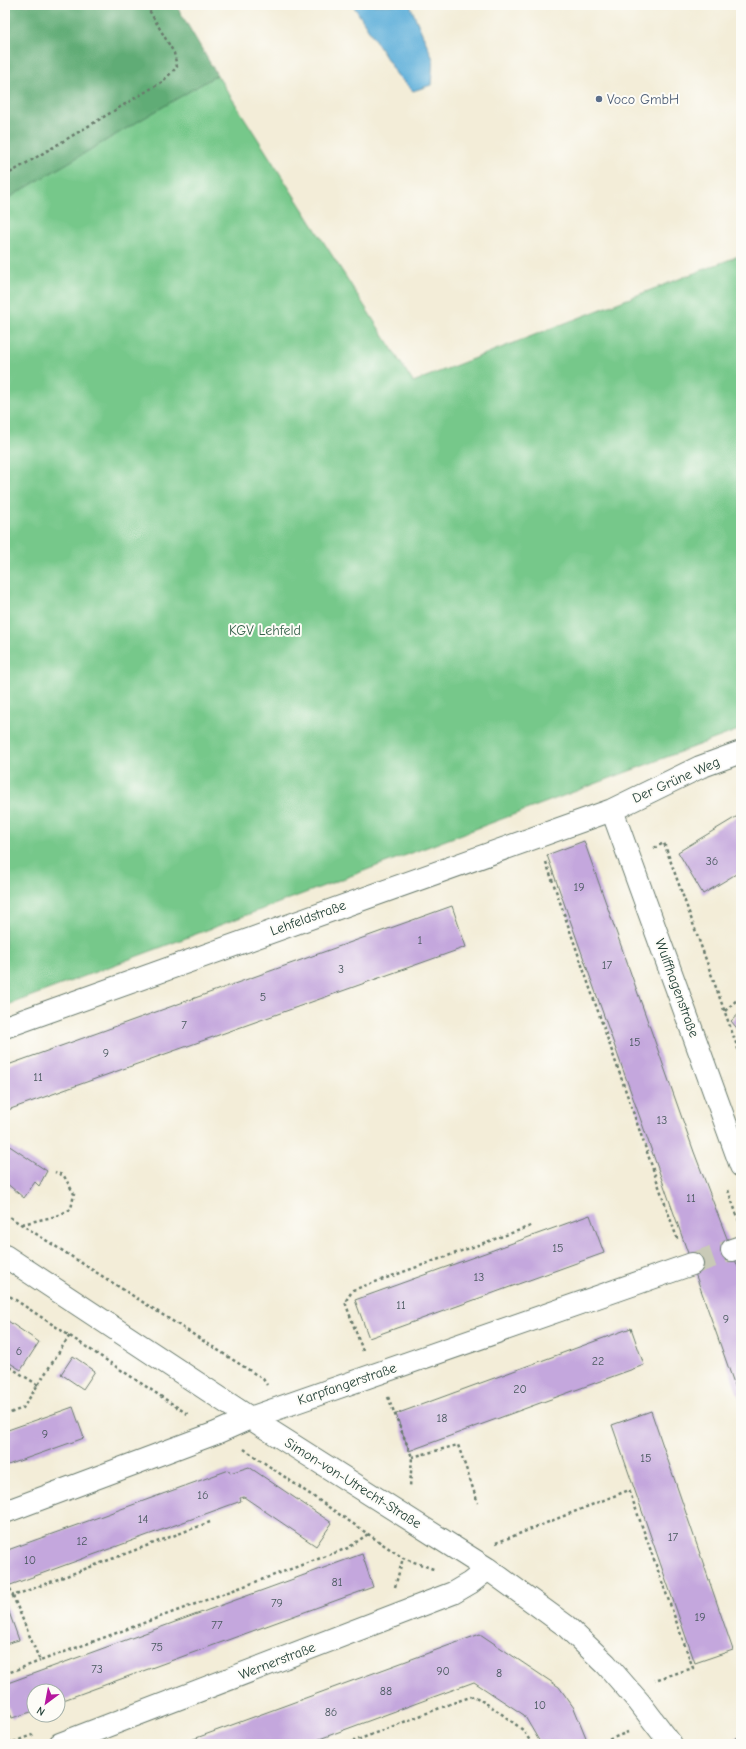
<svg xmlns="http://www.w3.org/2000/svg" width="746" height="1749" font-family="'Comic Neue',sans-serif">
  <style>
    .green { fill: #76c88a; stroke: #4a825f }
    .forest { fill: #60ac76; stroke: #407455 }
    .water { fill: #60b0da; stroke: #407687 }
    .building { fill: #c4a7dd }
    .lines { fill: none; stroke-linecap: round; stroke-linejoin: round }
    .minor-tunnel { stroke: #c9cab7; stroke-width: 22; stroke-dasharray: 22 11; stroke-linecap: butt }
    .minor-casing { stroke: #697b6d; stroke-width: 24 }
    .path { stroke: #697b6d; stroke-width: 2.5; stroke-dasharray: 3 3; stroke-linecap: butt }
    .minor { stroke: #fff; stroke-width: 22 }
    .service-dot { fill: #5c6f8a; stroke: #fdfcf7; stroke-width: 1.5 }
    .labels { text-anchor: middle; dominant-baseline: central; stroke-width: 4; stroke-linejoin: round; paint-order: stroke }
    .number-label { font-size: 12px; fill: #48585e }
    .service-label { font-size: 14px; fill: #4e5e75; stroke: #fdfcf7; text-anchor: start }
    .park-label { font-size: 14px; fill: #35604a; stroke: #fdfcf7 }
    .street-label { font-size: 14px; fill: #1f3d34; stroke: #fdfcf7 }
  </style>
  <rect width="100%" height="100%" fill="#fdfcf7"/>
  <filter id="ink" filterUnits="userSpaceOnUse"><feTurbulence type="fractalNoise" baseFrequency=".025" numOctaves="2"/><feDisplacementMap in="SourceGraphic" scale="8" xChannelSelector="R" yChannelSelector="G"/><feConvolveMatrix kernelMatrix="1 2 1 2 8 2 1 2 1" color-interpolation-filters="sRGB"/></filter>
  <filter id="wash" filterUnits="userSpaceOnUse"><feTurbulence type="fractalNoise" baseFrequency=".012" numOctaves="4" result="noise"/><feDisplacementMap in="SourceGraphic" scale="16" xChannelSelector="R" yChannelSelector="G"/><feGaussianBlur stdDeviation="0.9" result="paint"/><feColorMatrix in="noise" values="0 0 0 0 0 0 0 0 0 0 0 0 0 0 0 0 0 1.4 0 .05"/><feComposite in="paint" operator="in"/></filter>
  <g filter="url(#wash)">
    <rect width="100%" height="100%" fill="#f3edd8"/>
    <path class="green" d="M217 75 413 382 741 255V729L5 1006V200Z"/>
    <path class="forest" d="M5 5H176L217 75 5 200Z"/>
    <path class="water" d="M353 5H410L433 59 431 85 413 91 397 75Z"/>
    <g id="blocks">
      <path class="building" d="M741 814V871L703 894 678 852Z
        M584 841 694 1152 741 1275V1403L547 855Z
        M452 906 466 947 5 1111V1066Z
        M741 1012V1033L731 1021Z
        M5 1143 47 1171 39 1186 35 1182 24 1198 5 1182Z
        M590 1215 604 1253 369 1338 355 1300Z
        M5 1319 39 1342 21 1370 5 1360Z
        M631 1328 644 1365 409 1451 396 1414Z
        M73 1356 95 1371 83 1389 61 1374Z
        M73 1407 84 1438 5 1466V1431Z
        M651 1411 733 1650 695 1663 612 1425Z
        M249 1467 332 1523 316 1546 244 1497 240 1498 241 1501 5 1587V1551L229 1470 230 1473Z
        M362 1554 373 1587 58 1702V1691H34V1711L12 1718 5 1698V1684Z
        M5 1601 19 1640 5 1644Z
        M480 1634 559 1687 574 1708 587 1740 576 1744H541L524 1715 474 1682 306 1744H180Z
        M741 1736V1744H738L736 1738Z"/>
    </g>
  </g>
  <g filter="url(#ink)">
    <use href="#blocks" fill-opacity="0" stroke="#697b6d" stroke-width="1"/>
    <g class="lines">
      <path class="minor-tunnel" d="M692 1264 732 1250"/>
      <g class="minor-casing">
        <path id="minor" d="M612 810 741 1166
          M5 1027 612 810 700 767 741 752
          M732 1250 741 1247
          M5 1256 250 1418 488 1569 566 1626 606 1664 639 1702 671 1744
          M5 1512 216 1433 250 1418 692 1264
          M60 1744 453 1593 470 1583 488 1569"/>
      </g>
      <path class="path" d="M5 176 162 82 177 67 174 53 146 5
        M654 848 664 843 741 1057
        M546 862 678 1241
        M725 1011 741 996
        M728 1190 739 1221
        M5 1214 263 1379 267 1385
        M22 1224 57 1216 71 1209 74 1194 64 1176 55 1172
        M5 1293 189 1415
        M363 1351 345 1302 353 1290 531 1226
        M5 1364 38 1385
        M388 1397 412 1457 410 1487
        M5 1415 23 1408 70 1335
        M244 1449 403 1558 436 1570
        M412 1457 458 1445 478 1503
        M210 1522 13 1596 40 1661 348 1548 368 1534
        M496 1543 629 1490 693 1668 655 1680
        M395 1587 403 1558
        M5 1590 10 1588 13 1596
        M5 1674 40 1661
        M5 1729 10 1743
        M8 1744 35 1734
        M347 1744 458 1701 474 1696 495 1709 523 1730 532 1744
        M598 1744 628 1732"/>
      <use href="#minor" class="minor"/>
    </g>
  </g>
  <circle class="service-dot" cx="599" cy="99" r="4"/>
  <g class="labels">
    <g class="number-label">
      <text x="712" y="861">36</text>
      <text x="579" y="887">19</text>
      <text x="420" y="940">1</text>
      <text x="607" y="965">17</text>
      <text x="341" y="969">3</text>
      <text x="263" y="997">5</text>
      <text x="184" y="1025">7</text>
      <text x="635" y="1042">15</text>
      <text x="106" y="1053">9</text>
      <text x="38" y="1077">11</text>
      <text x="662" y="1120">13</text>
      <text x="691" y="1198">11</text>
      <text x="558" y="1248">15</text>
      <text x="479" y="1277">13</text>
      <text x="401" y="1305">11</text>
      <text x="726" y="1319">9</text>
      <text x="19" y="1351">6</text>
      <text x="598" y="1361">22</text>
      <text x="520" y="1389">20</text>
      <text x="442" y="1418">18</text>
      <text x="45" y="1434">9</text>
      <text x="646" y="1458">15</text>
      <text x="203" y="1495">16</text>
      <text x="143" y="1519">14</text>
      <text x="673" y="1537">17</text>
      <text x="82" y="1541">12</text>
      <text x="30" y="1560">10</text>
      <text x="337" y="1582">81</text>
      <text x="277" y="1603">79</text>
      <text x="700" y="1617">19</text>
      <text x="217" y="1625">77</text>
      <text x="157" y="1647">75</text>
      <text x="97" y="1669">73</text>
      <text x="443" y="1671">90</text>
      <text x="499" y="1673">8</text>
      <text x="386" y="1691">88</text>
      <text x="540" y="1705">10</text>
      <text x="331" y="1712">86</text>
    </g>
    <g class="service-label">
      <text x="607" y="99">Voco GmbH</text>
    </g>
    <g class="park-label">
      <text x="265" y="630">KGV Lehfeld</text>
    </g>
    <g class="street-label">
      <text transform="translate(676 780) rotate(-24)">Der Grüne Weg</text>
      <text transform="translate(308 918) rotate(-20)">Lehfeldstraße</text>
      <text transform="translate(677 988) rotate(70)">Wulffhagenstraße</text>
      <text transform="translate(347 1384) rotate(-19)">Karpfangerstraße</text>
      <text transform="translate(353 1483) rotate(32)">Simon-von-Utrecht-Straße</text>
      <text transform="translate(277 1661) rotate(-21)">Wernerstraße</text>
    </g>
  </g>
  <rect width="746" height="1749" fill="none" stroke="#fdfcf7" stroke-width="20"/>
  <g transform="translate(46 1703) rotate(212)"><circle r="19" fill="#fdfcf7" stroke="#a4b0a9"/>
  <path d="M0-3L7 15L0 10L-7 15Z" fill="#b5179e"/>
  <text y="-6" font-size="11" font-weight="bold" text-anchor="middle" fill="#1f3d34">N</text>
  </g>
</svg>
